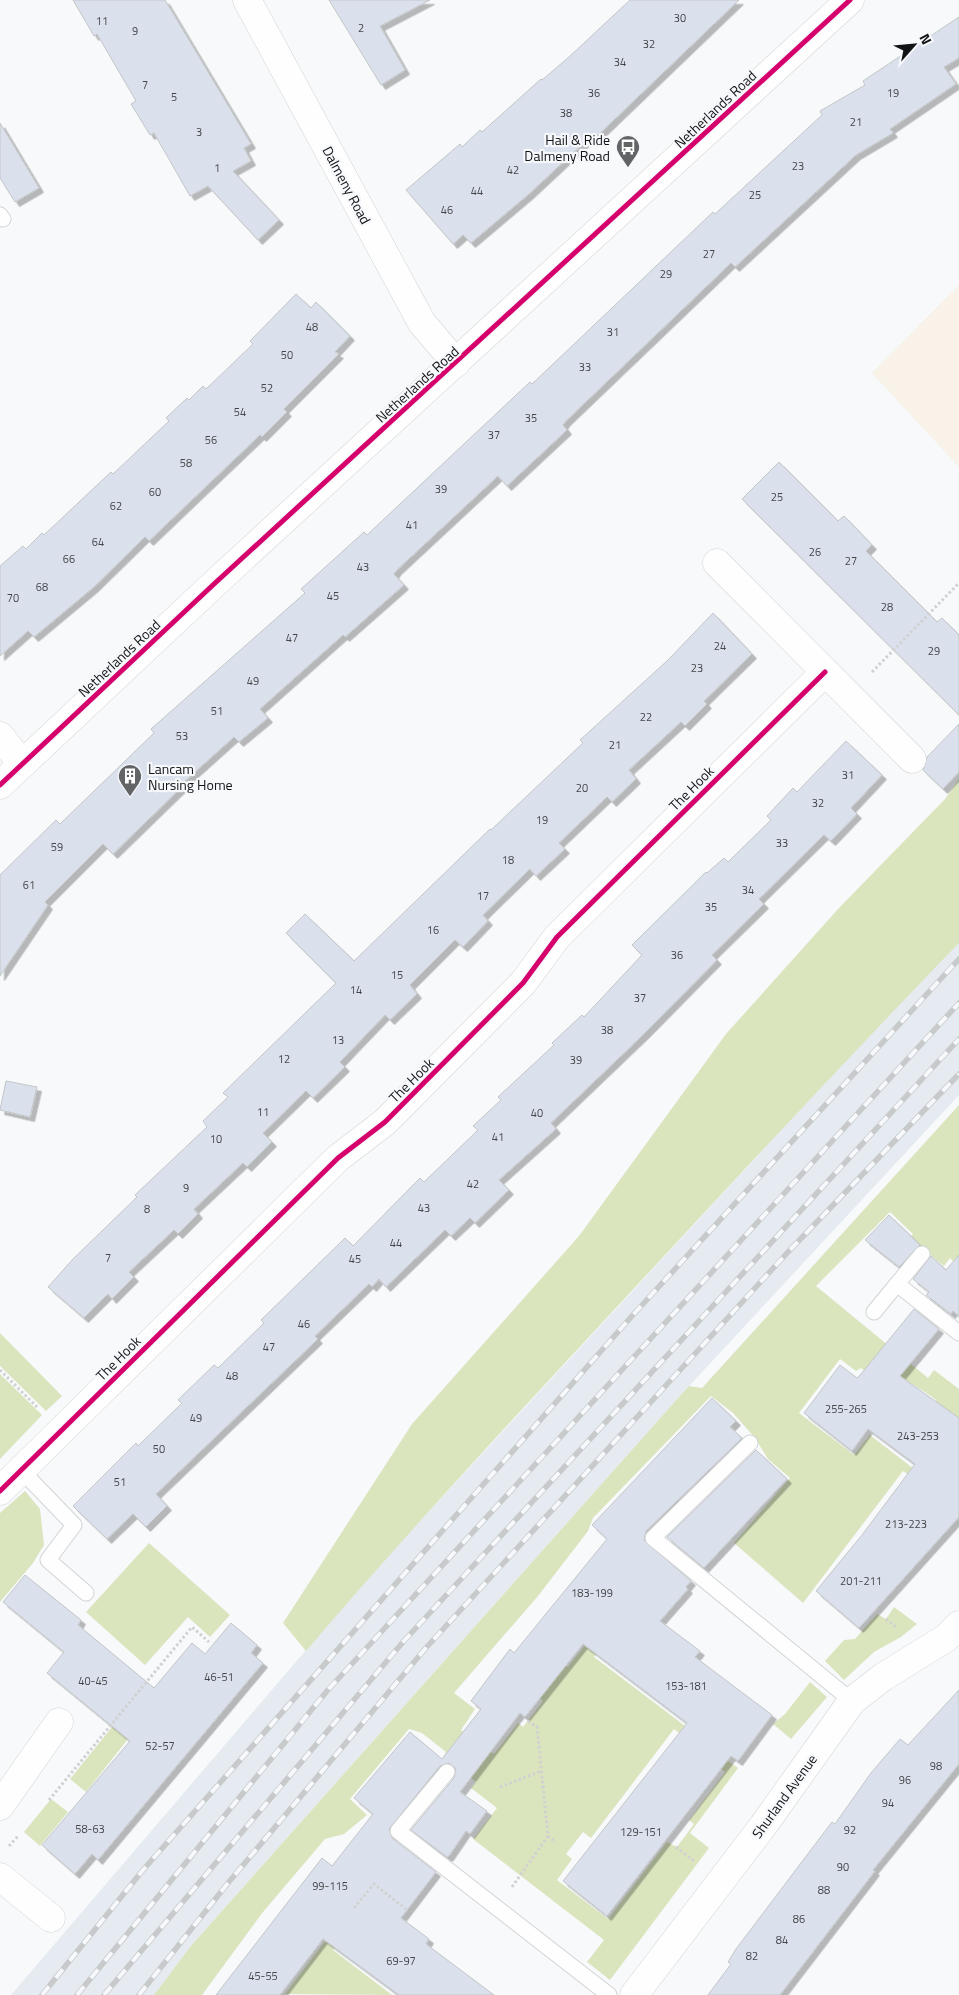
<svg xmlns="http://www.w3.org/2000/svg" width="959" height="1995" font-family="'Titillium Web',sans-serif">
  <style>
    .built { fill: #e6ebf1 }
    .industrial { fill: #f8f2e8 }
    .green { fill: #dae5be }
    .building { fill: #dae1ed; stroke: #c4c5c7; filter: url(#shadow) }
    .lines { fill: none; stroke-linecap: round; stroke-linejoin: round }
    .lane-casing { stroke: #d2d4d5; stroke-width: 17 }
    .street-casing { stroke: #d2d4d5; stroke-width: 29 }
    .secondary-casing { stroke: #d2d4d5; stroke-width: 29 }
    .path { stroke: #d1d1d1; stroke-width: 3; stroke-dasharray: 2.5 2.5; stroke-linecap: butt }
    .lane { stroke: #fefefe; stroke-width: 15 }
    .street { stroke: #fefefe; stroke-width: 28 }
    .secondary { stroke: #fefefe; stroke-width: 28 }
    .rail-casing { stroke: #c8c9ca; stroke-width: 5.5 }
    .rail { stroke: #f6f8fc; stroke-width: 4; stroke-dasharray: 11; stroke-linecap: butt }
    .cycleway-casing { stroke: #f6f8fc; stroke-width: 8 }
    .cycleway { stroke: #d6006c; stroke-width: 5 }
    .labels { text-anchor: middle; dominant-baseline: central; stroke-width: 4.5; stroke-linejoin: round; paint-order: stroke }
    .number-label { font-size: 11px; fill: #44464a }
    .street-label { font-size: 14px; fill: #121314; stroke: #f6f8fc }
    .poi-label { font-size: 14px; fill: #121314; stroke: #f6f8fc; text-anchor: end }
  </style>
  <defs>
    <filter id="shadow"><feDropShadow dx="4.5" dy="4.5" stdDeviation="0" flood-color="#0004"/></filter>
  </defs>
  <rect width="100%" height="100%" fill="#f7f9fb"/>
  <path class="built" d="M959 943V1095L679 1397 190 1947 154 1995H11L371 1574 847 1059Z"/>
  <path class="industrial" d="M959 285V467L872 373Z"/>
  <path class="green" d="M959 779V943C842 1064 728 1187 614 1310 510 1422 406 1534 306 1651L283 1623 412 1424 579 1236 726 1034 839 908 945 799Z
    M959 1105V1258L955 1263 950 1258 944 1266 909 1238 913 1234 890 1212 816 1286 928 1378 934 1370 959 1389V1423L935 1404 936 1400C925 1391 914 1386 903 1378L887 1398 880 1383 861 1368 856 1371 840 1359 799 1413 854 1455 870 1435 927 1479 923 1485 903 1471 803 1603 734 1543 790 1478 768 1459 755 1438 733 1413 711 1396 593 1518 588 1531 538 1596 454 1693 475 1709 461 1730 494 1754 518 1723 523 1727 543 1701 536 1695 561 1662 568 1667 596 1631 607 1639 594 1657 697 1735 691 1742 674 1729 591 1838 583 1832 566 1854 572 1859 557 1880 608 1919 667 1842 677 1847 694 1824 689 1820 725 1772 715 1764 721 1756 738 1768 690 1833 709 1848 610 1980 587 1962 604 1940 473 1839 497 1808 471 1788 476 1782 443 1757 446 1752 422 1733 409 1729 350 1799 367 1815 344 1834 325 1839 263 1912 202 1995H154L190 1947 679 1397 689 1386 702 1388Z
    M0 1333 62 1396 46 1411 0 1366Z
    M0 1374 42 1415 0 1459Z
    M25 1491 40 1509 44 1545 33 1563 0 1602V1513Z
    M149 1543 230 1615 210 1637 188 1617 145 1665 86 1612Z
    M894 1607 917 1624 901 1637 874 1652 844 1680 825 1661 844 1640 855 1639 877 1614 886 1619Z
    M810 1682 827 1697 791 1739 773 1724 785 1714Z
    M117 1721 132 1734 86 1792 70 1779Z
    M51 1799 68 1812 40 1846 24 1832Z
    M335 1928 345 1935 333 1950 392 1995 285 1994Z"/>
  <path class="building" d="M73 0H165L251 144 244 148 251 161 233 171 279 220 258 240 208 186 190 196 154 133 150 135 131 104 136 101 97 34 94 36Z
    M329 0H430L380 26 405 70 381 85Z
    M630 0H739L591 142 588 139 529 194 471 243 463 235 453 244 406 190 460 144 462 147 480 130 482 132 541 79 542 80 569 57Z
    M959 17V58L944 67 956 84 890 129 893 133 856 155 735 267 731 263 566 421 563 425 567 430 507 486 498 476 397 570 394 574 404 585 345 637 343 635 260 709 268 718 239 742 234 737 185 781 187 782 113 854 103 844 45 902 48 905 0 976V875L56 820 60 824 154 733 151 729 305 593 301 589 364 532 367 535 530 382 532 384 713 212 715 214 822 115 820 111 865 85 863 81Z
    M0 123 39 188 15 202 0 178Z
    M296 294 311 308 316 302 350 336 335 352 339 354 284 409 287 412 262 437 260 435 149 541 145 537 94 587 34 637 28 631 0 656V566L23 546 26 549 42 533 44 535 111 472 113 474 169 421 166 418 187 398 189 400 203 386 206 389 253 344 250 341Z
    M779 462 838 521 844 516 872 545 866 551 937 622 942 618 959 635V715L742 499Z
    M713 613 752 654 704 701 707 704 685 726 681 722 629 770 636 779 612 802 607 797 559 843 565 849 536 876 530 869 483 915 488 921 463 947 455 940 410 985 417 994 390 1020 385 1015 340 1062 345 1067 313 1098 306 1091 263 1133 272 1142 247 1167 243 1163 194 1209 198 1214 178 1234 174 1230 129 1272 134 1277 112 1299 108 1294 84 1318 48 1287 73 1259 137 1197 135 1195 207 1127 203 1121 228 1097 223 1093 336 983 286 933 305 914 354 961 490 829 491 830 583 743 580 740 668 660Z
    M959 724V772L943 789 923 770 927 757Z
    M846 741 882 775 851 808 857 814 831 841 824 835 759 899 764 904 712 955 717 960 644 1034 551 1123 556 1129 499 1180 509 1190 475 1223 470 1218 451 1236 445 1230 386 1287 379 1279 372 1287 369 1284 315 1336 318 1339 156 1494 167 1506 146 1527 133 1514 107 1539 73 1506 136 1443 138 1446 182 1403 178 1400 214 1365 218 1368 264 1323 261 1320 345 1238 353 1246 420 1178 424 1182 478 1130 473 1126 501 1100 498 1097 554 1045 552 1043 582 1015 584 1017 642 955 632 945 706 872 707 873 724 858 728 862 771 820 767 816 793 788 797 792Z
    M6 1081 37 1087 30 1117 0 1110Z
    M889 1215 920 1245 899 1267 865 1240Z
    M959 1255V1316L953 1311 951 1314 926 1295 929 1292 913 1279 931 1256 946 1270Z
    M914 1309 939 1329 900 1376 959 1418V1517L859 1628 816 1591 862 1535 915 1464 868 1429 852 1451 804 1413 840 1365 857 1378 861 1374Z
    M712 1398 736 1421 730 1427 742 1438 646 1531 644 1540 691 1581 686 1587 688 1589 660 1621 700 1651 695 1657 772 1715 738 1761 731 1756 607 1916 563 1881 687 1723 583 1644 525 1717 520 1713 460 1792 487 1811 470 1834 466 1831 449 1856 447 1857 411 1830 454 1778 456 1769 449 1763 440 1766 389 1829 392 1838 436 1872 401 1918 429 1939 426 1944 494 1995H399L323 1939 280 1995H216L322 1858 332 1866 373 1814 354 1798 410 1732 442 1759 481 1709 471 1701 510 1649 514 1653 607 1539 592 1525Z
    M756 1450 787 1479 704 1568 667 1537Z
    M25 1575 81 1620 78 1625 154 1688 192 1643 205 1654 231 1623 257 1645 251 1653 263 1663 98 1860 92 1854 75 1874 42 1845 130 1741 47 1673 64 1652 3 1602Z
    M959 1690V1764L873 1870 875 1871 780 1995H708L731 1964 728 1962 736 1949 832 1822 835 1824 871 1773 900 1739 908 1745Z"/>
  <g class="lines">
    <g class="lane-casing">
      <path id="lane" d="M0 215 3 219
        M922 1254 897 1284 959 1333
        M874 1312 897 1284
        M750 1443 653 1538 852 1701
        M21 1470 74 1525 48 1560 86 1593
        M447 1772 398 1831 609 1995"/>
    </g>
    <g class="street-casing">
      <path id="street" d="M247 0 422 323 456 363
        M717 563 912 759
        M0 736 22 764
        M0 1491 338 1158 385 1122 523 983 557 937 825 672
        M0 1806 59 1722
        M0 1877 51 1918
        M634 1995 763 1826 852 1701 883 1677 946 1638 959 1625"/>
    </g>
    <g class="secondary-casing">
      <path id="secondary" d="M0 785 214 584 850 0"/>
    </g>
    <path class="path" d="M872 672 959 583
      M0 1370 37 1407
      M886 1619 897 1628
      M528 1721 537 1727 548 1836 556 1842
      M500 1787 541 1771
      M49 1800 192 1627 209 1642
      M9 1846 18 1836
      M676 1847 694 1861
      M512 1887 548 1836
      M354 1908 374 1884 406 1909"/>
    <use href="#lane" class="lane"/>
    <use href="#street" class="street"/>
    <use href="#secondary" class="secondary"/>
    <g class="rail-casing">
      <path id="rail" d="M42 1995 143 1870 632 1316 959 959
        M77 1995 327 1691 959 1003
        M104 1995 403 1642 959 1039
        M139 1995 228 1883 425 1649 788 1252 959 1074"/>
    </g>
    <use href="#rail" class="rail"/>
    <g class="cycleway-casing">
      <path id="cycleway" d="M0 785 214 584 850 0
        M0 1491 338 1158 385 1122 523 983 557 937 825 672"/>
    </g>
    <use href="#cycleway" class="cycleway"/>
  </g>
  <defs>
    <g id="bus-pin" transform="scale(1.25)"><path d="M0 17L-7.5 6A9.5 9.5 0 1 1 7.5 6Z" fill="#626465" stroke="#f6f8fc"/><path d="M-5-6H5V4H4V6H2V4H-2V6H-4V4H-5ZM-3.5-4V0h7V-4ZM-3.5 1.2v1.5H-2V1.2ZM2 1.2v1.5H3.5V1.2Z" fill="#fff"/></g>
    <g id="building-pin" transform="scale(1.25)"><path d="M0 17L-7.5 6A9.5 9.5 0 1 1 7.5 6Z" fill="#626465" stroke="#f6f8fc"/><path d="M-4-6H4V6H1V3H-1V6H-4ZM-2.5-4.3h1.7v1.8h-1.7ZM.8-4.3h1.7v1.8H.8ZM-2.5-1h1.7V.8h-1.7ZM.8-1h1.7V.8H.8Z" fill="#fff"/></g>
  </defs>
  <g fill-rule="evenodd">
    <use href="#bus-pin" x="628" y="147"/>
    <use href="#building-pin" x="130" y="776"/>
  </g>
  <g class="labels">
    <g class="number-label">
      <text x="680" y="18">30</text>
      <text x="102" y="21">11</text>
      <text x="361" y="28">2</text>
      <text x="135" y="31">9</text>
      <text x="649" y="44">32</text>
      <text x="620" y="62">34</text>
      <text x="145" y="85">7</text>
      <text x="594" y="93">36</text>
      <text x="893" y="93">19</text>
      <text x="174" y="97">5</text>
      <text x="566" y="113">38</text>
      <text x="856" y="122">21</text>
      <text x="199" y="132">3</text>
      <text x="798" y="166">23</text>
      <text x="217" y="168">1</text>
      <text x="513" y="170">42</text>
      <text x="477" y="191">44</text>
      <text x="755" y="195">25</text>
      <text x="447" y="210">46</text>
      <text x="709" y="254">27</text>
      <text x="666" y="274">29</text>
      <text x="312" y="327">48</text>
      <text x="613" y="332">31</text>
      <text x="287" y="355">50</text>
      <text x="585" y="367">33</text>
      <text x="267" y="388">52</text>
      <text x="240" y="412">54</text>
      <text x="531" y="418">35</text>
      <text x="494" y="435">37</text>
      <text x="211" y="440">56</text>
      <text x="186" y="463">58</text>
      <text x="441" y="489">39</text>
      <text x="155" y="492">60</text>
      <text x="777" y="497">25</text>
      <text x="116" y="506">62</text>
      <text x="412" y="525">41</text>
      <text x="98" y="542">64</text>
      <text x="815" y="552">26</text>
      <text x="69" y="559">66</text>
      <text x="851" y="561">27</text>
      <text x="363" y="567">43</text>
      <text x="42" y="587">68</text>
      <text x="333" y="596">45</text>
      <text x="13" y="598">70</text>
      <text x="887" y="607">28</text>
      <text x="292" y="638">47</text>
      <text x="720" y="646">24</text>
      <text x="934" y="651">29</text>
      <text x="697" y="668">23</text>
      <text x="253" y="681">49</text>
      <text x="217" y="711">51</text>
      <text x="646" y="717">22</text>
      <text x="182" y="736">53</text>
      <text x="615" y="745">21</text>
      <text x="848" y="775">31</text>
      <text x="582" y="788">20</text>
      <text x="818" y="803">32</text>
      <text x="542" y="820">19</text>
      <text x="782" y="843">33</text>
      <text x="57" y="847">59</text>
      <text x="508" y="860">18</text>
      <text x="29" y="885">61</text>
      <text x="748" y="890">34</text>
      <text x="483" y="896">17</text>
      <text x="711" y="907">35</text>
      <text x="433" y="930">16</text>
      <text x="677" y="955">36</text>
      <text x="397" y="975">15</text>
      <text x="356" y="990">14</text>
      <text x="640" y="998">37</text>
      <text x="607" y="1030">38</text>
      <text x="338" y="1040">13</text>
      <text x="284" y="1059">12</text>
      <text x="576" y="1060">39</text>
      <text x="263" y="1112">11</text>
      <text x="537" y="1113">40</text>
      <text x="498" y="1137">41</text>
      <text x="216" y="1139">10</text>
      <text x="473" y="1184">42</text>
      <text x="186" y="1188">9</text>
      <text x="424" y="1208">43</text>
      <text x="147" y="1209">8</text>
      <text x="396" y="1243">44</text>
      <text x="108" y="1258">7</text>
      <text x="355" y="1259">45</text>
      <text x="304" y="1324">46</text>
      <text x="269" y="1347">47</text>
      <text x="232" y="1376">48</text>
      <text x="846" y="1409">255-265</text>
      <text x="196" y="1418">49</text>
      <text x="918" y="1436">243-253</text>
      <text x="159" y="1449">50</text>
      <text x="120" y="1482">51</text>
      <text x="906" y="1524">213-223</text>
      <text x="861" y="1581">201-211</text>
      <text x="592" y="1593">183-199</text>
      <text x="219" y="1677">46-51</text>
      <text x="93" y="1681">40-45</text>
      <text x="686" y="1686">153-181</text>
      <text x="160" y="1746">52-57</text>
      <text x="936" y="1766">98</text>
      <text x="905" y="1780">96</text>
      <text x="888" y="1803">94</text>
      <text x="90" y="1829">58-63</text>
      <text x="850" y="1830">92</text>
      <text x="641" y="1832">129-151</text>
      <text x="843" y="1867">90</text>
      <text x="330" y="1886">99-115</text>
      <text x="824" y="1890">88</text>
      <text x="799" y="1919">86</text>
      <text x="782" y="1940">84</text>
      <text x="752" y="1956">82</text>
      <text x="401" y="1961">69-97</text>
      <text x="263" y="1976">45-55</text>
    </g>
    <g class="street-label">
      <text transform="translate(715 109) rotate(-43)">Netherlands Road</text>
      <text transform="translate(347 185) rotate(62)">Dalmeny Road</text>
      <text transform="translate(417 384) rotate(-42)">Netherlands Road</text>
      <text transform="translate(119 658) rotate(-43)">Netherlands Road</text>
      <text transform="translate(691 788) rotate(-45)">The Hook</text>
      <text transform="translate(411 1080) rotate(-45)">The Hook</text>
      <text transform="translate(118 1358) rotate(-45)">The Hook</text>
      <text transform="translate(784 1796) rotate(-54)">Shurland Avenue</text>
    </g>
    <g class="poi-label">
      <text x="610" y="139">Hail &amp; Ride<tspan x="610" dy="16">Dalmeny Road</tspan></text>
      <text x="148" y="768" text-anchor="start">Lancam<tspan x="148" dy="16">Nursing Home</tspan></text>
    </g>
  </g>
  <g transform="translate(914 45) rotate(63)" stroke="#f6f8fc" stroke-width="4" paint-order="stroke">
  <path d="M0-4L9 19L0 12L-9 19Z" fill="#121314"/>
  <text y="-8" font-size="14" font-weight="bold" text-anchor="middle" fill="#121314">N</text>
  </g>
</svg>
